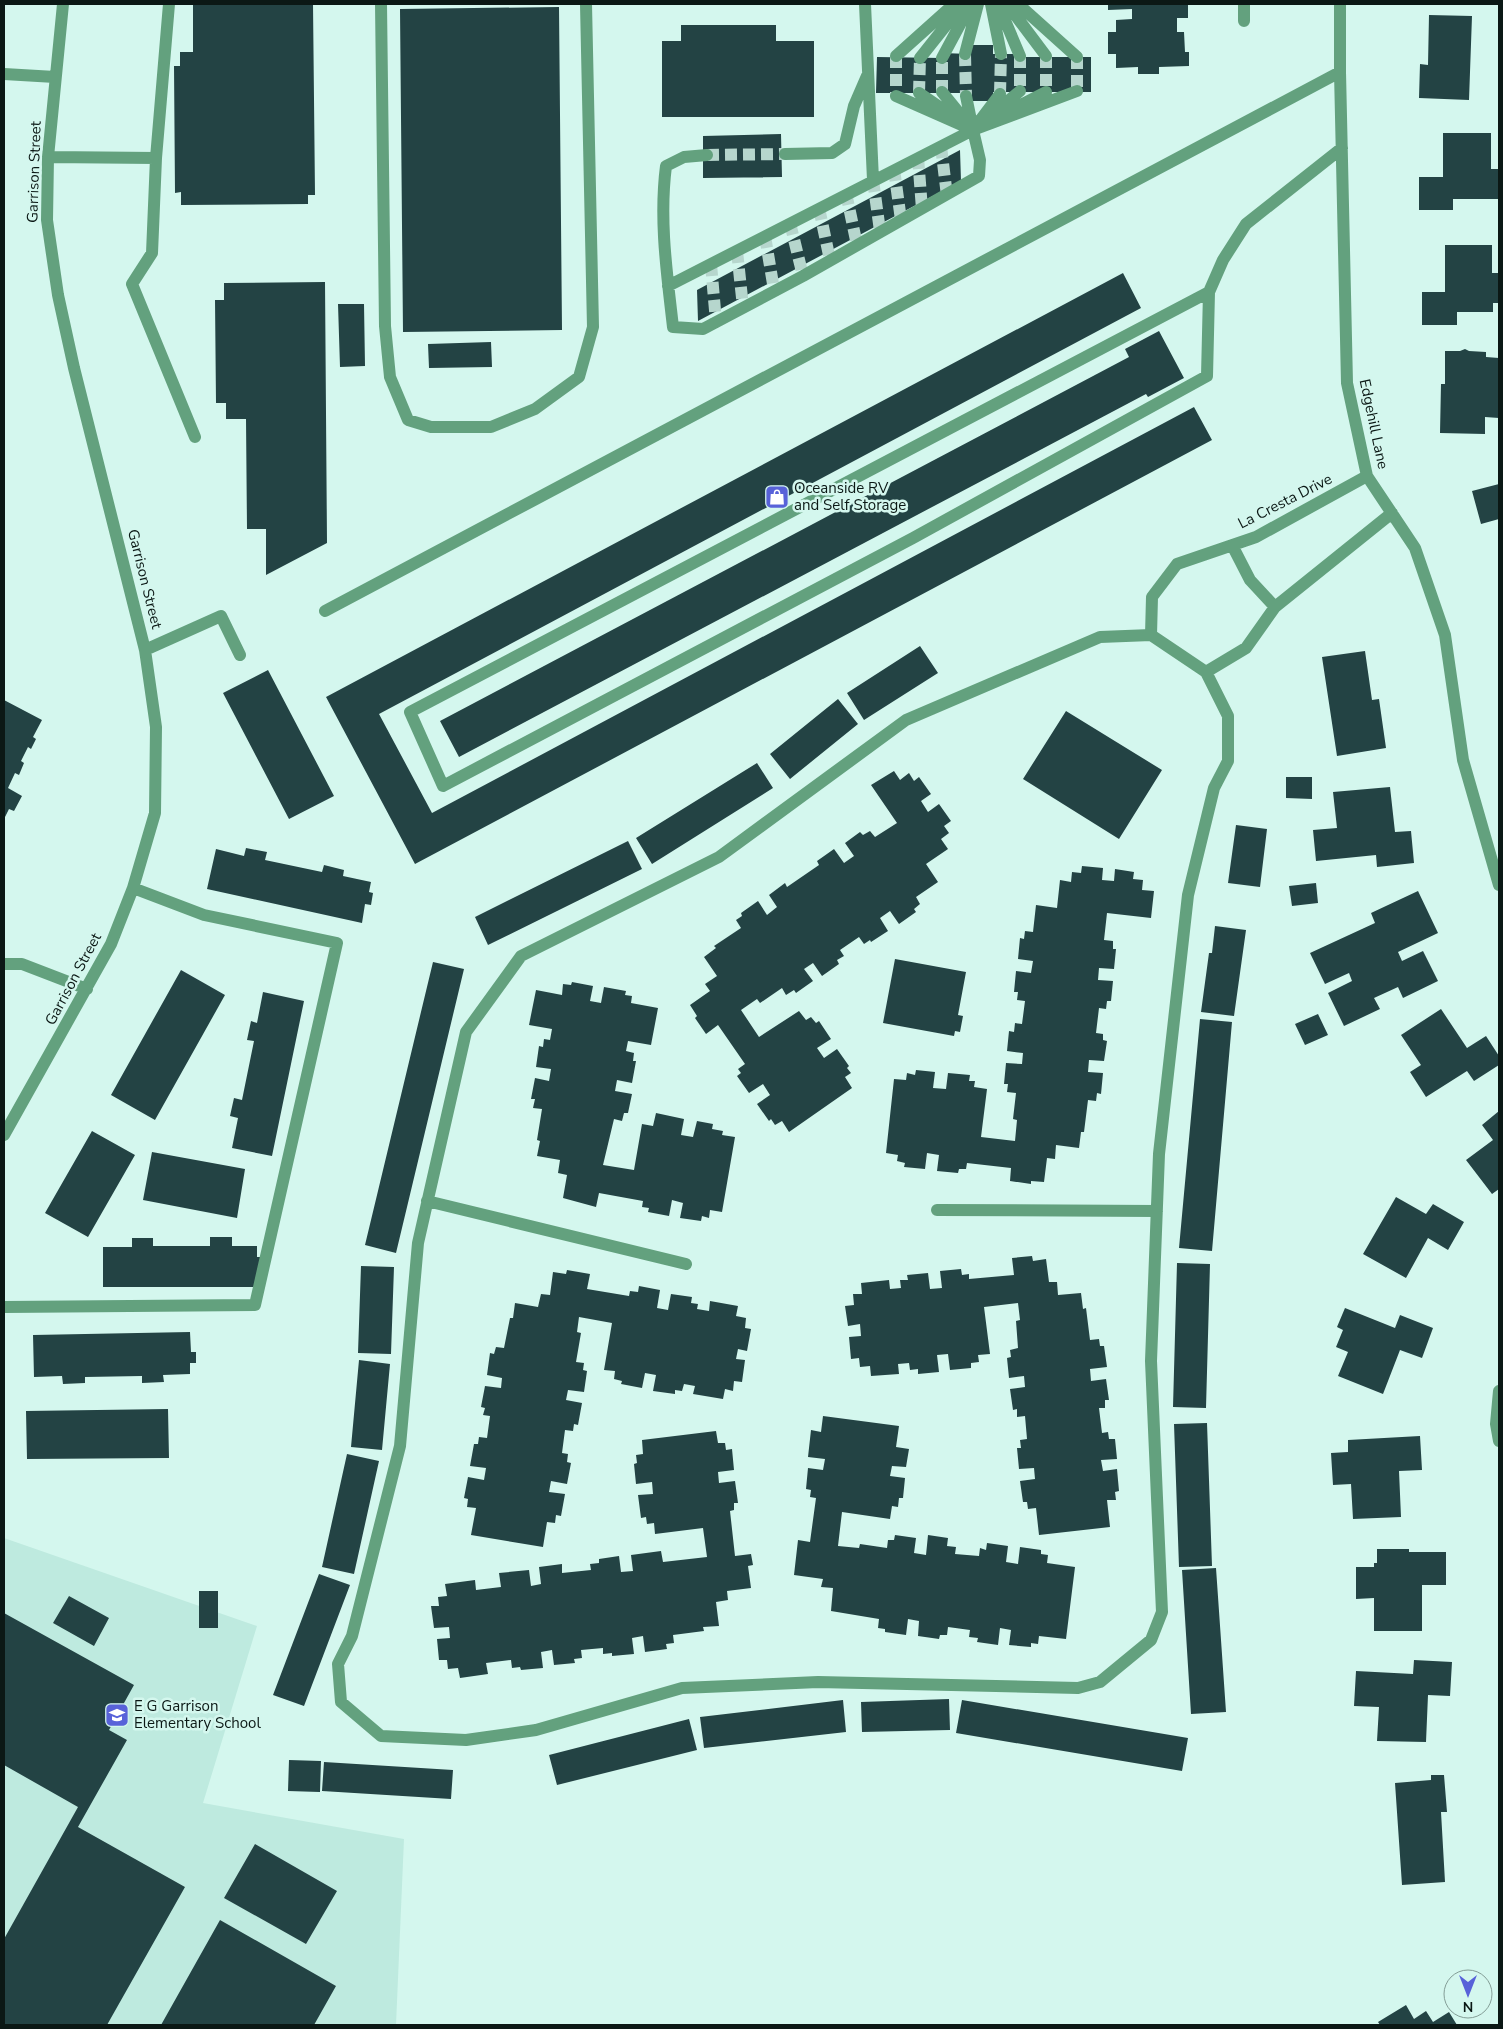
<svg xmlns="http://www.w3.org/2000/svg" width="1503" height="2029" font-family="'Nunito Sans',sans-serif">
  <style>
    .built { fill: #beeadf }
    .building { fill: #234344 }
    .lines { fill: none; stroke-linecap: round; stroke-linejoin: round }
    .minor-tunnel { stroke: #b6d6cd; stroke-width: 12; stroke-dasharray: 12 6; stroke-linecap: butt }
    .minor { stroke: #63a17e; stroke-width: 12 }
    .labels { text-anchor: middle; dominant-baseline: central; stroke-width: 5; stroke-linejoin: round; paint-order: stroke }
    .street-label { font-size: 15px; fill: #0b1815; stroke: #d4f7ee }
    .poi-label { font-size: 15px; fill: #0b1815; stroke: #d4f7ee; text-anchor: start }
  </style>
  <rect width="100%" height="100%" fill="#d4f7ee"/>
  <path class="built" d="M4 1538 257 1626 203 1803 404 1839 396 2025H4Z"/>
  <path class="building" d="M193 4H313L315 195H308V204L181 205V192L175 193 174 66H180V52H193Z
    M1108 4H1188V18H1177V32H1184L1185 52H1189V66L1159 67V74H1138V67L1116 68V54H1108V32H1116V20L1132 19V9L1108 10Z
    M559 7 562 330 403 332 400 9Z
    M1429 15 1472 16 1469 100 1419 98 1420 64 1428 65Z
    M681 25H776V41H814V117H662V41H681Z
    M970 45H993V54H1021V57H1091V92H993V101H970V93H876L877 57 942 58V53L970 54Z
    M1443 133H1491V169H1499V199H1453V210H1419V177H1443Z
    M781 134 782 177 703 178V136Z
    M960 150 961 181 698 321 697 290Z
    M1445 245H1492V273H1499V303H1493V312H1457V325H1422V292H1445Z
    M1123 273 1141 308 379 714 432 813 1194 407 1212 440 415 864 326 697Z
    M325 282 327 543 266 575V529H247L246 419H226V403H216L215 300H224V283Z
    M338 304H364L365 366 340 367Z
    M1159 331 1184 378 1148 397 1146 394 459 757 440 721 1129 357 1125 349Z
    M491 342 492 367 429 368 428 344Z
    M1465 349 1469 351 1486 352V357L1499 358V418L1485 417V434L1440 433 1441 384H1445V351H1460Z
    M1499 484V519L1481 524 1472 491Z
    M920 646 938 673 864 720 847 693Z
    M1365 651 1372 700 1379 699 1386 748 1337 756 1322 657Z
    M268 670 334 796 289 819 223 693Z
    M838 699 858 724 790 779 770 754Z
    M4 700 42 720 33 737 36 739 31 749 28 747 21 761 24 763 19 775 15 773 8 788 22 796 14 811 9 809 4 819Z
    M1066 711 1162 770 1119 839 1023 779Z
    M757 763 773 788 652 864 636 838Z
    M894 771 900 780 909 773 914 781 919 777 931 794 921 801 928 812 939 804 951 821 944 826 949 833 941 839 948 849 926 864 938 882 916 897 920 904 914 909 916 912 899 924 890 911 880 918 888 931 871 942 870 940 864 944 859 937 840 950 844 956 837 960 839 964 822 976 813 963 804 969 813 981 796 993 794 990 786 995 782 988 760 1003 757 999 741 1010 759 1037 799 1011 806 1020 811 1017 816 1023 819 1021 831 1039 817 1048 824 1058 837 1049 849 1066 847 1068 851 1073 845 1077 852 1088 789 1132 782 1121 775 1125 771 1119 769 1121 757 1104 770 1095 763 1084 749 1093 737 1076 741 1073 738 1069 745 1064 718 1025 706 1034 695 1018 697 1016 690 1005 710 991 705 984 717 976 704 957 716 948 714 946 741 928 736 920 742 916 741 913 758 901 767 915 777 907 769 895 785 883 787 887 819 865 817 861 834 849 844 863 854 856 845 843 860 832 863 835 870 831 875 837 897 823 871 785Z
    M1286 777H1312V799L1286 798Z
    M1390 787 1395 832 1411 831 1414 863 1377 867 1376 855 1316 861 1313 830 1337 828 1333 792Z
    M1236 825 1267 829 1260 887 1228 883Z
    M628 841 642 869 488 945 475 917Z
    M246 848 267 852 265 860 322 872 324 865 344 870 343 876 371 882 369 892 373 893 371 905 365 904 362 923 207 889 216 849 244 856Z
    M1082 866 1103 868 1102 880 1114 881 1115 869 1134 872 1133 879 1143 880 1142 890 1154 891 1151 918 1107 913 1104 940 1113 941V949H1116L1114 969 1099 968 1098 980 1113 981 1111 1001H1107L1106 1009 1099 1008 1096 1033 1103 1034V1040L1107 1041 1104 1061 1089 1060 1088 1072 1103 1073 1101 1094 1097 1093 1096 1101 1088 1100 1084 1132H1081L1079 1148 1056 1145 1055 1159 1047 1158 1044 1182 1031 1181V1184L1010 1181 1011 1168 967 1163 966 1169H959L958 1173 937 1171 939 1155 927 1153 925 1169 904 1167 905 1163 897 1161 898 1155 886 1153 894 1079 906 1080 907 1073 915 1075 916 1070 935 1072 933 1088 946 1089 948 1073 970 1075 969 1081H975L974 1087 987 1089 981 1137 1015 1141 1017 1120 1013 1119 1016 1093 1007 1092 1008 1084H1004L1006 1063 1022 1064 1023 1053 1007 1051 1009 1031 1014 1032 1015 1023 1022 1024 1025 1001 1017 1000 1018 992H1014L1016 971 1031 973 1033 961 1018 959 1020 938 1024 939 1025 931 1033 932 1036 905 1057 908 1060 880 1071 882 1072 872 1081 873Z
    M1316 883 1318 903 1292 906 1289 886Z
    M1418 891 1438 933 1398 952 1402 961 1423 951 1438 981 1403 998 1398 987 1374 998 1380 1009 1344 1026 1328 993 1352 981 1349 973 1325 984 1310 953 1375 923 1371 913Z
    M1215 926 1246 930 1234 1016 1201 1012 1209 953H1212Z
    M895 959 966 972 958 1015 963 1016 960 1032 955 1031 954 1036 883 1023Z
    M433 962 464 969 396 1253 365 1245Z
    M181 970 225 995 155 1120 111 1095Z
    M572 982 593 986 590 1001 601 1003 604 987 626 991 625 995 632 996 631 1003 658 1008 651 1045 628 1041 626 1051 634 1053 633 1061H636L632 1083 617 1080 615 1091 632 1094 628 1113H624L622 1121 614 1119 603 1165 634 1170 642 1124 653 1126 656 1113 684 1119 681 1135 693 1137 697 1121 713 1124 712 1129 723 1131 722 1135 735 1137 722 1212 710 1210 709 1218 702 1216 701 1221 680 1218 683 1203 672 1200 669 1216 648 1212 649 1208 642 1207 643 1201 599 1193 596 1207 563 1198 567 1175 558 1173 560 1160 537 1156 540 1141 537 1140 542 1109 533 1108 535 1099H531L535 1078 549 1081 551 1069 536 1067 539 1046 543 1047 544 1039 550 1040 552 1029 529 1025 536 990 562 995 563 984 571 985Z
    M263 992 304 1001 272 1156 232 1148 238 1118 230 1116 234 1098 242 1100 254 1041 247 1040 251 1021 257 1023Z
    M1441 1009 1467 1048 1486 1036 1499 1056V1065L1474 1081 1467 1071 1426 1097 1410 1072 1421 1065 1401 1035Z
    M1318 1014 1328 1035 1305 1045 1295 1024Z
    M1200 1019 1232 1022 1212 1251 1179 1248Z
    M1499 1111V1189L1492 1194 1466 1160 1493 1140 1482 1125Z
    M92 1131 135 1155 88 1237 45 1213Z
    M152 1152 245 1169 237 1218 143 1200Z
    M1396 1197 1426 1214 1433 1204 1464 1222 1448 1250 1428 1238 1406 1278 1363 1254Z
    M210 1237H232V1246H257V1257H262L257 1287H103V1247H132V1238H153V1246H210Z
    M1032 1256 1033 1261 1046 1259 1049 1282H1057L1058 1295 1081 1293 1083 1309 1086 1308 1090 1340 1099 1339 1100 1346H1104L1107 1367 1090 1369 1091 1381 1106 1379 1109 1400H1105V1408H1099L1102 1433 1108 1432 1109 1439H1115L1117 1459 1101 1460 1103 1471 1117 1469 1119 1491 1115 1492 1116 1500H1107L1110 1527 1039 1535 1036 1508 1028 1509 1027 1502H1023L1020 1481 1035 1479 1034 1468 1019 1469 1017 1448H1021L1020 1440 1027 1439 1025 1416 1017 1417V1409L1013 1410 1010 1389 1025 1387 1024 1376 1009 1378 1007 1358 1011 1357 1010 1350 1018 1348 1016 1321 1020 1320 1018 1303 984 1307 990 1354 978 1355 979 1362 971 1363V1368L950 1370 948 1354 937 1355 939 1372 918 1374V1369L910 1370 909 1363 898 1364 899 1374 871 1376 870 1366 860 1367 859 1358 851 1359 849 1337 861 1336 860 1324 848 1326 845 1306 854 1305 853 1294H862L861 1283 889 1280 890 1289 901 1288 900 1280H908L907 1275 928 1273 930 1289 942 1288 940 1271 961 1269 962 1275 969 1274V1279L1014 1275 1012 1258Z
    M1177 1263 1210 1264 1206 1408 1173 1407Z
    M361 1266 394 1267 391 1354 358 1353Z
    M567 1270 590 1274 587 1289 629 1296 630 1291 638 1292 639 1286 660 1290 657 1308 668 1310 671 1294 692 1297 691 1303 698 1304 697 1309 709 1311 710 1301 738 1306 736 1316 746 1318 745 1328 751 1329 747 1351 738 1349 736 1359 745 1360 742 1382 734 1381 733 1391 725 1389 723 1399 693 1394 695 1386 684 1384 682 1391 675 1390V1394L653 1391 656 1375 645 1373 642 1388 621 1384 622 1381 614 1379 615 1371 604 1370 612 1323 579 1317 577 1332 581 1333 576 1362 584 1363 583 1370 587 1371 584 1392 568 1390 566 1400 582 1403 578 1425 574 1424 573 1431 565 1430 562 1453 568 1454 567 1462 571 1463 567 1484 551 1481 549 1492 565 1494 561 1516 556 1515 555 1523 547 1522 543 1547 471 1535 476 1508 467 1507 468 1499 464 1498 468 1477 484 1480 486 1468 470 1466 474 1444H478L479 1437 487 1438 490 1416 483 1415 485 1408 481 1407 485 1386 501 1388 502 1378 487 1375 490 1353 494 1354 496 1347 504 1348 510 1318H513L515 1303 538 1307 541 1294 550 1295 553 1272 566 1274Z
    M1345 1308 1395 1328 1400 1315 1433 1328 1422 1358 1400 1350 1383 1394 1338 1376 1348 1352 1336 1347 1343 1330 1337 1327Z
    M190 1332 191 1352H196V1363H190V1374L163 1375 164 1382 142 1383V1376L85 1377V1383L63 1384 62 1376 34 1377 33 1335Z
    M359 1360 390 1364 382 1450 351 1447Z
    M168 1409 169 1458 27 1459 26 1411Z
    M823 1416 899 1426 896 1447 909 1449 906 1467 892 1466 890 1476 905 1478 903 1498H899L898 1507 892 1506 890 1519 842 1512 838 1546 859 1548 860 1544 887 1548 888 1540H894L895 1535 916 1538 914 1553 926 1555 928 1535 948 1538 947 1546 956 1547 955 1554 979 1556 980 1548 986 1550 987 1543 1008 1546 1006 1562 1018 1564 1020 1547 1041 1550V1554L1048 1555 1047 1563 1075 1567 1066 1639 1039 1636 1038 1644 1031 1643V1647L1009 1645 1011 1630 1000 1628 998 1645 977 1642 978 1638 969 1637 970 1630 948 1627 947 1635H940L939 1639 918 1636 919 1621 908 1619 906 1635 885 1632V1629L878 1628 879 1619 831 1611 833 1588 821 1587 823 1579 794 1575 798 1540 810 1542 816 1498 810 1497 811 1490 806 1489 808 1468 823 1470 825 1459 808 1457 811 1430 821 1432Z
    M1207 1423 1212 1566 1179 1567 1174 1424Z
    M716 1431 718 1443H725L726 1450 732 1449 734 1470 718 1472 719 1483 735 1481 738 1503H734V1510L730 1511 735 1556 751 1554 753 1565 748 1566 751 1588 727 1591 728 1600 716 1602 719 1626 703 1627 704 1631 673 1635 674 1643 666 1644 667 1649 645 1652 643 1636 632 1638 634 1654 612 1656V1653L603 1654V1648L581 1650 582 1658 574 1659 575 1663 554 1665 552 1650 541 1652 543 1668 521 1670 520 1667 512 1668 511 1660 486 1663 488 1674 460 1678 458 1668 448 1669 447 1660H439L437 1639 450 1638 449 1627 434 1628 431 1606H439L438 1597 447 1596 445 1584 475 1580 476 1590 501 1587 499 1573 529 1570 531 1586 541 1584 539 1567 562 1564V1573L591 1570 590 1564 599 1563V1559L619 1556 621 1572 633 1571 631 1555 661 1551 663 1562 707 1557 703 1528 655 1534 654 1523 647 1524 646 1517 641 1518 638 1495 653 1494 652 1482 636 1484 634 1464 637 1463 636 1455 643 1454 642 1440Z
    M1420 1436 1422 1470 1399 1471 1401 1517 1353 1519 1351 1484 1333 1485 1331 1453 1348 1452V1440Z
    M347 1454 379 1461 354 1574 322 1567Z
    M1377 1549H1409V1552H1446V1585H1422V1631H1374V1598L1356 1599V1567H1374V1563H1377Z
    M1216 1568 1226 1712 1191 1714 1182 1570Z
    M319 1574 350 1585 304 1706 273 1695Z
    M199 1591H218V1628H199Z
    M69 1596 109 1618 94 1646 53 1623Z
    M4 1613 134 1685 109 1730 127 1740 78 1827 185 1887 107 2025H4V1939L78 1807 4 1765Z
    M1414 1660 1452 1662 1450 1696 1428 1695 1426 1742 1377 1741 1379 1707 1354 1706 1356 1671 1413 1674Z
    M949 1699 950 1730 862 1732 861 1702Z
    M843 1700 846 1732 704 1748 700 1717Z
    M962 1700 1188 1738 1182 1771 956 1733Z
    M689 1719 697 1750 557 1785 549 1755Z
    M289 1760 321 1761 320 1792 288 1791Z
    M324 1762 453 1770 451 1799 322 1791Z
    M1431 1775H1444L1447 1812H1441L1445 1882 1402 1885 1395 1783 1431 1780Z
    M255 1844 337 1891 306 1944 224 1898Z
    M220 1920 336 1986 314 2025H161Z
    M1406 2005 1414 2019 1426 2011 1433 2022 1449 2012 1457 2025H1380L1378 2022Z"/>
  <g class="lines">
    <path class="minor-tunnel" d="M965 54 966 96
      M896 56V96
      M1020 56V91
      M1046 56V92
      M1077 57V91
      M942 92V58
      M919 93 920 58
      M1000 94 1001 54
      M941 146 947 196
      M707 155 785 154
      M918 157 922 209
      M894 169 901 220
      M873 180 880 231
      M846 193 857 245
      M819 208 830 260
      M790 223 803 276
      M765 236 774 290
      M737 251 743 307
      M711 264 716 322"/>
    <path class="minor" d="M381 4 385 326 390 377 408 420 431 427H491L535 409 579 377 593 327 586 4
      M865 4 873 180
      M991 4 1001 54
      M998 4 1020 56
      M1007 4 1046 56
      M1018 4 1077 57
      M1340 4V72L1347 383 1367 476 1415 548 1445 635 1463 760 1499 885
      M1244 21V4
      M965 54 978 4
      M896 56 954 4
      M920 58 963 4
      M942 58 971 4
      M4 74 55 77
      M942 92 973 130 966 96
      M1046 92 973 130 1077 91
      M896 96 973 130 919 93
      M991 115 1020 91
      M975 127 1000 94
      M785 154 832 153 845 144 854 106 867 76
      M48 157 156 158 169 4
      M156 158 152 253 132 284 195 437
      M668 286 973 130 980 160 979 176 803 276 703 329 673 327C667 274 659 220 666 166L684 157 707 155
      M1209 292 410 712 443 786 913 538 1207 376 1209 292 1223 260 1246 224 1342 148
      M1232 545 1250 580 1275 607
      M325 611 1340 72
      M1151 635 1206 672 1228 716V761L1214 788 1188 895 1159 1154 1151 1361 1162 1612 1151 1640 1100 1682 1078 1688 818 1682 682 1688 536 1730 466 1740 381 1736 341 1702 338 1664 352 1636 400 1446 418 1243 466 1032 521 956 719 857 906 720 1100 637Z
      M1151 635 1152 597 1177 564 1256 537 1367 476
      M145 650 221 616 240 655
      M1206 672 1246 648 1275 607 1392 513
      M4 964H22L87 989
      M4 1135 111 944 133 888 155 813 156 727 145 650 74 368 58 295 47 220 48 157 63 4
      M427 1201 686 1264
      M937 1210 1157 1211
      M4 1307 255 1305 337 943 204 915 133 888
      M1499 1391 1496 1424 1499 1441"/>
  </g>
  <defs>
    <g id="shop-square" transform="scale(1.25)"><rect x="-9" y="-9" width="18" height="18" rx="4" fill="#5862d9" stroke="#d4f7ee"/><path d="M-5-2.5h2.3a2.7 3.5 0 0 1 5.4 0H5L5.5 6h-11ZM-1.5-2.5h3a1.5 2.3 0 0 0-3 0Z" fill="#fff"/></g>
    <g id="school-square" transform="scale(1.25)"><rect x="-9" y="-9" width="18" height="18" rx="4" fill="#5862d9" stroke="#d4f7ee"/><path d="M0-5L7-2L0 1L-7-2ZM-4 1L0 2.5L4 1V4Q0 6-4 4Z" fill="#fff"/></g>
  </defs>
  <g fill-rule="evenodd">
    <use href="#shop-square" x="777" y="497"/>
    <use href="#school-square" x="117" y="1715"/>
  </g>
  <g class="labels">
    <g class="street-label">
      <text transform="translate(34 172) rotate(-88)">Garrison Street</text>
      <text transform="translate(1374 424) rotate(78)">Edgehill Lane</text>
      <text transform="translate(1285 501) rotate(-27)">La Cresta Drive</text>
      <text transform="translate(145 579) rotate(76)">Garrison Street</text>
      <text transform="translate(73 979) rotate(-62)">Garrison Street</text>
    </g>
    <g class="poi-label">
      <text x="794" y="488">Oceanside RV<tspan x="794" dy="17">and Self Storage</tspan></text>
      <text x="134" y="1706">E G Garrison<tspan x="134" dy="17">Elementary School</tspan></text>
    </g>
  </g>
  <rect width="1503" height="2029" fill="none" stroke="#0b1815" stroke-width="10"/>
  <g transform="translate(1468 1994) rotate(180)"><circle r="24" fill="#d4f7ee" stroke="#849e97"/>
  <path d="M0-4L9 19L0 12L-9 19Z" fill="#5862d9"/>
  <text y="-8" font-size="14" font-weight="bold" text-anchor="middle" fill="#0b1815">N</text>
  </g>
</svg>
